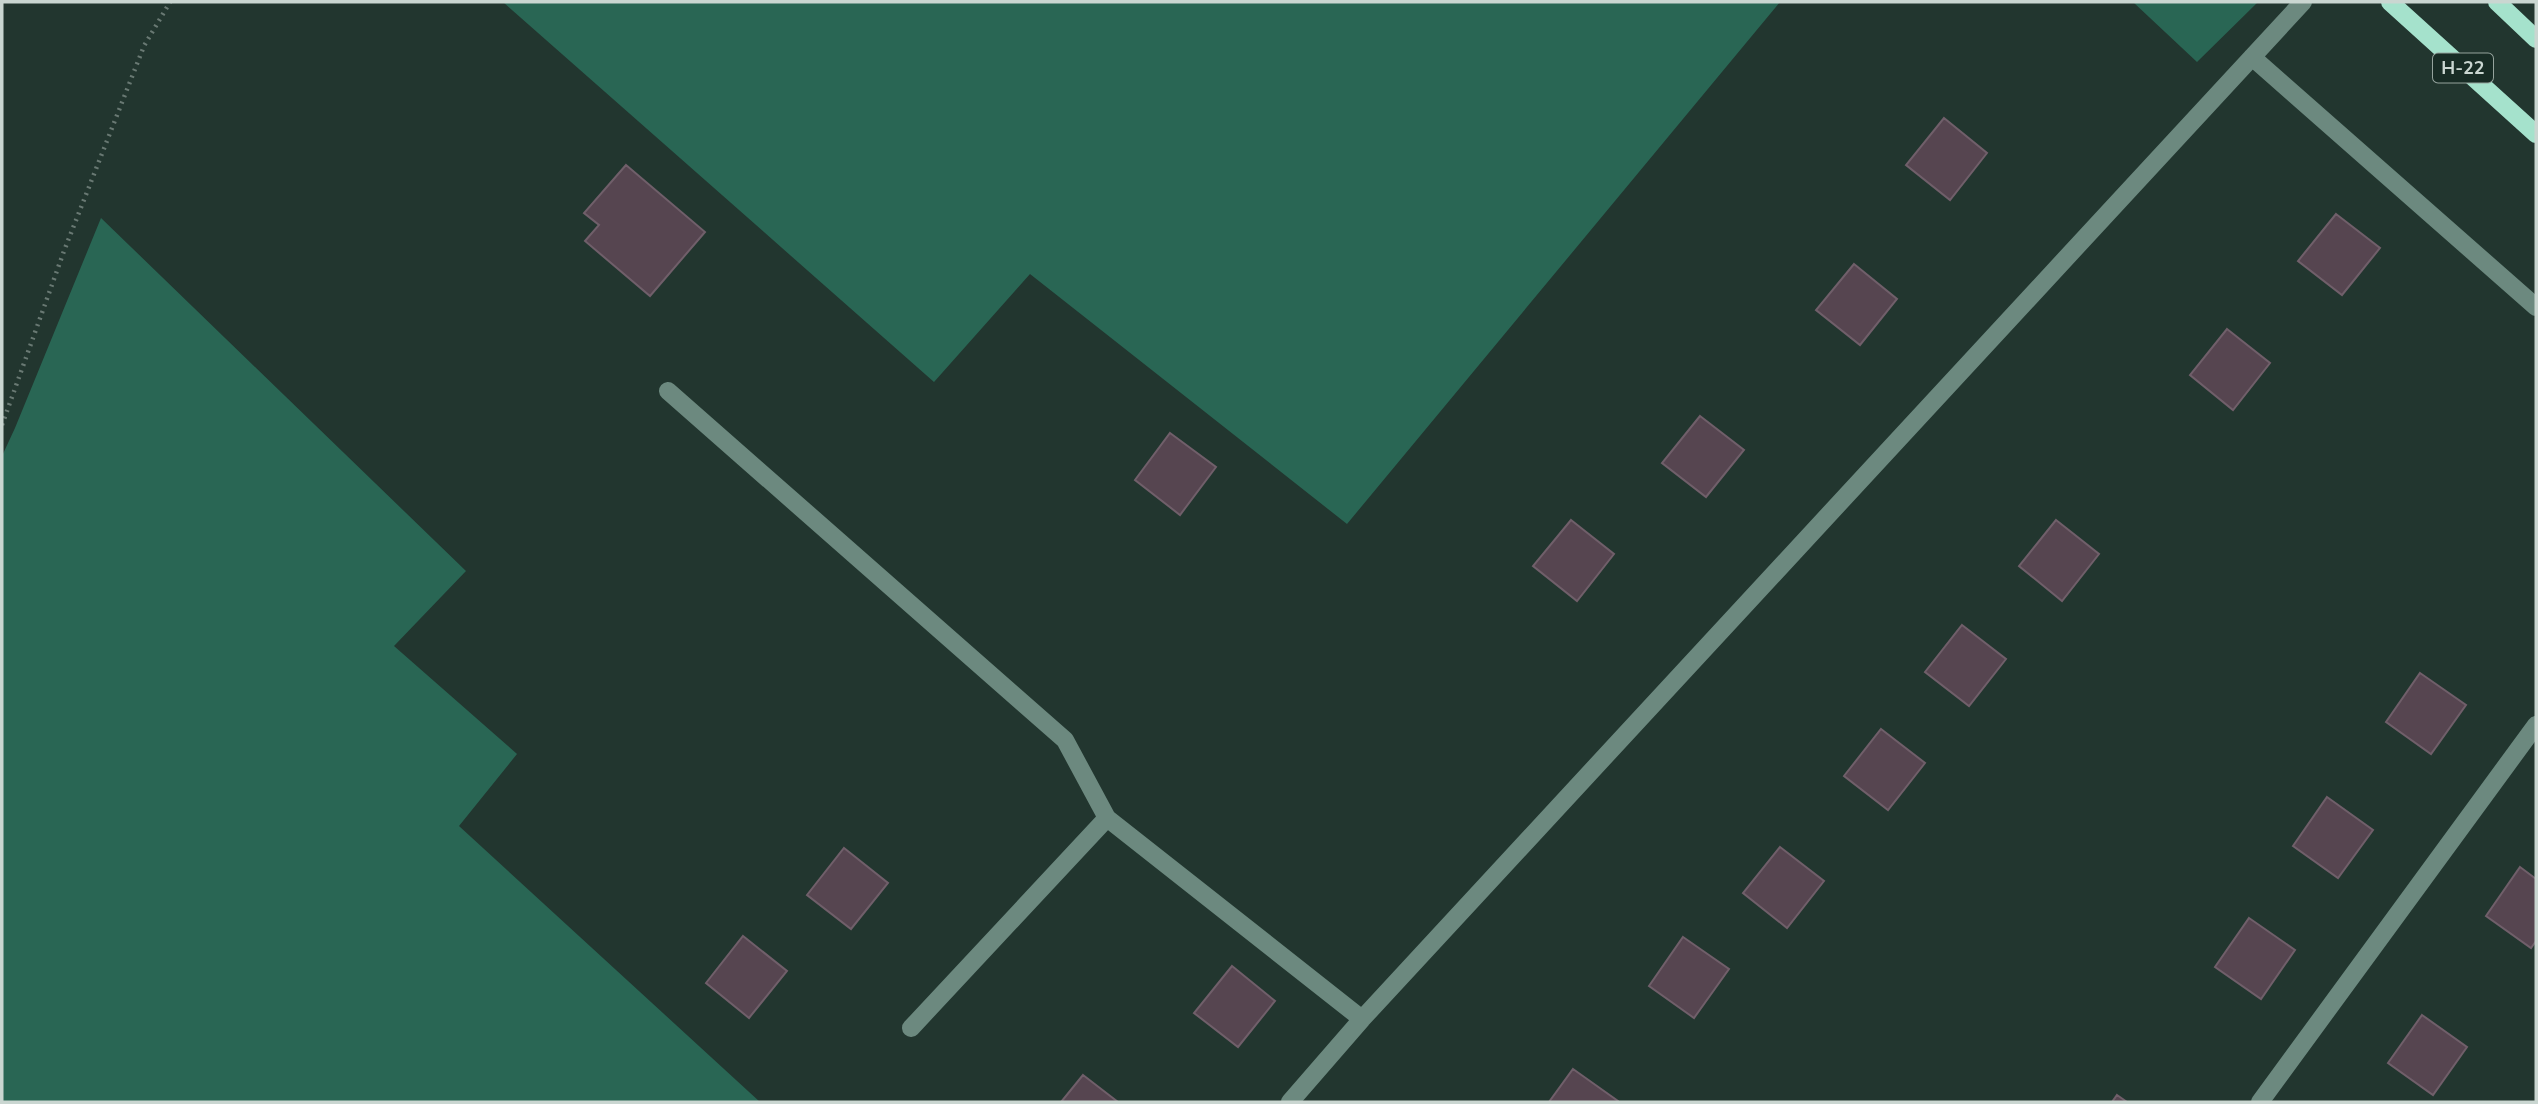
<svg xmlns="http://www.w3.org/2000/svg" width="2538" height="1104" font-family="'Nunito Sans',sans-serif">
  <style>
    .green { fill: #296654 }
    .building { fill: #564550; stroke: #705f6a; stroke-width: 2 }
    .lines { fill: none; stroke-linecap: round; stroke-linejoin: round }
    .path { stroke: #697973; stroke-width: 4.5; stroke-dasharray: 2 5; stroke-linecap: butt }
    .minor { stroke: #6c897f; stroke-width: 18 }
    .major { stroke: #a5e2cc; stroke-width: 18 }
    .labels { text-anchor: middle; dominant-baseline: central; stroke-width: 6; stroke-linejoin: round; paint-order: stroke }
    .shield { fill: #182c25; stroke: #95a39d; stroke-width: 2 }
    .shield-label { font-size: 18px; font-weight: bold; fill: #cad6d1 }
  </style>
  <rect width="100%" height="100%" fill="#22362f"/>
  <path class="green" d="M503 2H1780L1347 524 1030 274 934 382Z
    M2133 2H2258L2197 62Z
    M101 218 466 571 394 646 517 754 459 826 760 1102H2V456L15 428Z"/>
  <path class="building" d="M1944 118 1987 153 1950 200 1906 165Z
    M626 165 705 232 650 296 585 241 599 225 584 213Z
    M2336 214 2380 248 2342 295 2298 261Z
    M1854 264 1897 299 1860 345 1816 310Z
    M2227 329 2270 363 2233 410 2190 375Z
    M1700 416 1744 450 1706 497 1662 463Z
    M1170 433 1216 467 1180 515 1135 480Z
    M1571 520 1614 554 1577 601 1533 566Z
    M2056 520 2099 554 2062 601 2019 566Z
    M1962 625 2006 659 1969 706 1925 672Z
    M2420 673 2466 705 2431 754 2386 722Z
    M1881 729 1925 763 1888 810 1844 776Z
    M2327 797 2373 830 2338 878 2293 846Z
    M1780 847 1824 881 1787 928 1743 893Z
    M844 848 888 883 851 929 807 895Z
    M2520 867 2536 879V941L2531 948 2486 916Z
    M2249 918 2295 950 2261 999 2215 967Z
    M743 936 787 971 749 1018 706 983Z
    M1683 937 1729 969 1694 1018 1649 986Z
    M1232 966 1275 1001 1238 1047 1194 1013Z
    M2422 1015 2467 1047 2433 1095 2388 1063Z
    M1573 1069 1618 1101V1102H1549Z
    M1083 1075 1118 1102H1061Z
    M2117 1095 2127 1102H2112Z"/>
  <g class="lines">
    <path class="path" d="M2 425 64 251 144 46 170 2"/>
    <path class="minor" d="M2252 57 2536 307
      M668 391 1065 740 1107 818 1362 1019
      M911 1028 1107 818
      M1290 1102 1362 1019 2303 2
      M2260 1102 2536 725"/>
    <path class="major" d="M2390 2 2536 134
      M2497 2 2536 39"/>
  </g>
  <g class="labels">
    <rect class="shield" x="2433" y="53.5" width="60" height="29" rx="5"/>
    <g class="shield-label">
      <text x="2463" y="68">Н-22</text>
    </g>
  </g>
  <rect width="2538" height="1104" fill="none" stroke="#cad6d1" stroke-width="7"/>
</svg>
